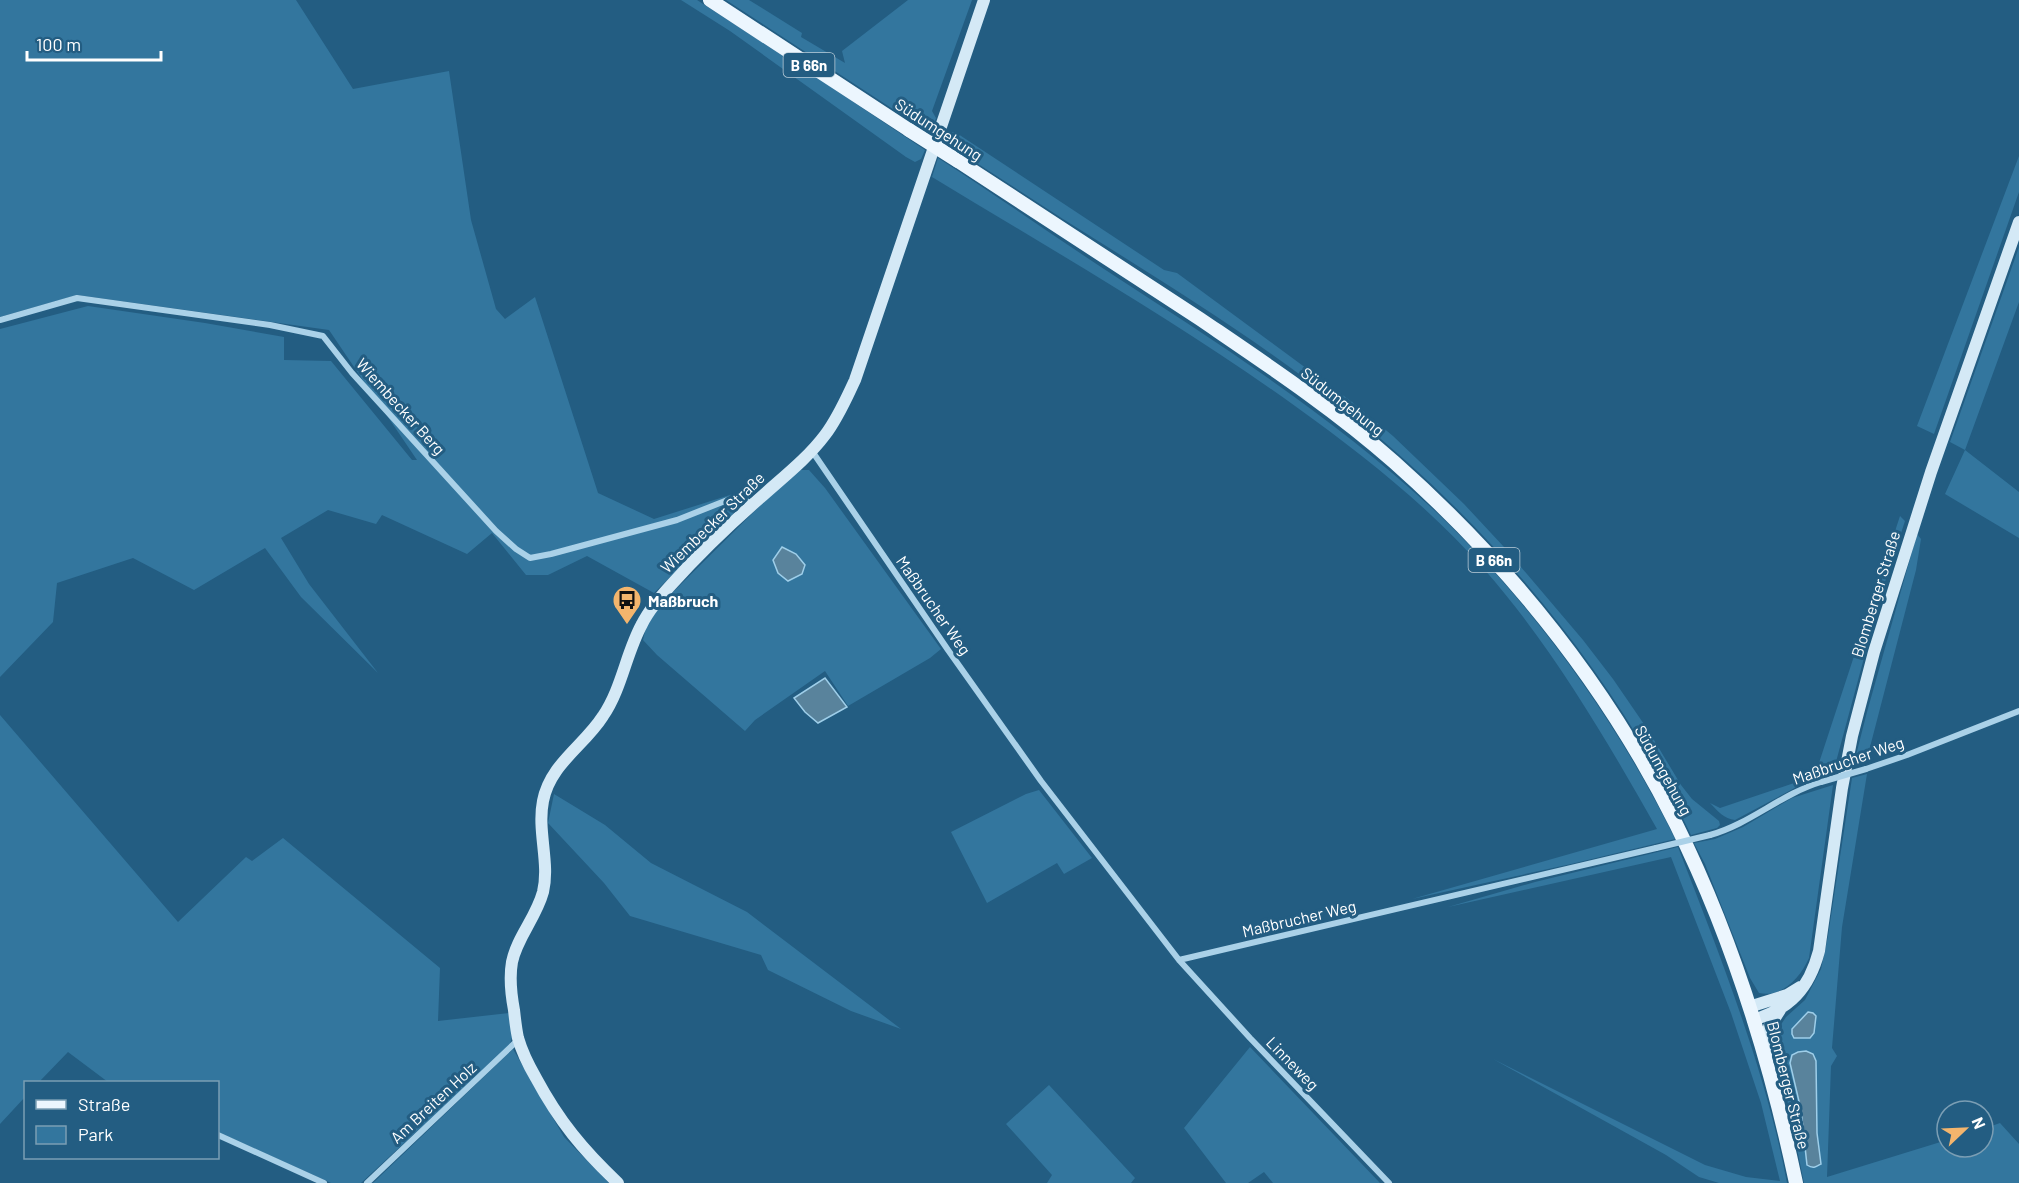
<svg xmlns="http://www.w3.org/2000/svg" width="2019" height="1183" font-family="Barlow,sans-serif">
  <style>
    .green { fill: #33769e }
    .water { fill: #59839c; stroke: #9ecee9; stroke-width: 1.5 }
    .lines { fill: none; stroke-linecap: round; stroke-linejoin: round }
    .street { stroke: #aad1e8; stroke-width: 6 }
    .secondary { stroke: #d4e9f6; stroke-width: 12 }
    .primary { stroke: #ecf6fe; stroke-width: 14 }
    .street-bridge { stroke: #aad1e8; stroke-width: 6 }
    .primary-bridge { stroke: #ecf6fe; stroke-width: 14 }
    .labels { text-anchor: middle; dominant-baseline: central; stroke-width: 6; stroke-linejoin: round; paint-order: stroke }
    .shield { fill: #235d82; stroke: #bdceda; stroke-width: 1.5 }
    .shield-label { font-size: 15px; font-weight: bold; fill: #fff }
    .street-label { font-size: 16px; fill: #fff; stroke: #235d82 }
    .poi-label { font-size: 16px; font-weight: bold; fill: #fff; stroke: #235d82; text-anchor: start }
  </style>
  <rect width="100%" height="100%" fill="#235d82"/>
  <path class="green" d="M0 0H296L353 89 449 71 471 220 496 309 505 319 535 297 598 493 654 519 733 494 741 502 730 518 654 593 587 556 548 575H526L492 533 467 554 382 515 376 524 328 510 281 538 309 584 378 673 301 597 265 548 194 590 133 558 57 583 53 622 0 677V329L88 306 205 323 284 337V360L331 361 412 460H417L329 330 77 295 0 317Z
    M681 0H697L828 85 925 150 921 159 915 162 906 157 730 31Z
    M726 0H749L802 33 801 37 845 63 842 51 908 0H972L932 111 936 118 931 134Z
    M950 132H955L1164 270 1177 273 1352 402 1393 436 1464 504 1504 547 1583 640 1613 679 1648 730 1681 785 1692 799 1719 821 1720 825 1717 828 1691 835C1612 669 1490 525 1347 411 1258 339 1160 280 1063 219 1024 194 985 168 945 143Z
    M2019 156V192L1934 434 1917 426Z
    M938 158C994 194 1048 232 1104 269 1218 343 1334 417 1434 510 1530 601 1617 720 1675 839L1571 864 1412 899 1657 829C1606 739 1552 646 1483 568 1428 506 1362 454 1295 406 1178 322 1054 251 932 177Z
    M2019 247V302L1965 450 2019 492V538L1945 494 1965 450 1950 442Z
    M796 470H809L825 488 941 649 930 658 848 706 825 671 755 720 745 731 657 655 643 640 647 623 666 599Z
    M1900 516 1905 521 1882 591 1833 773 1817 777 1816 772Z
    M1917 534 1921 539 1916 570 1870 747 1864 763 1853 767 1867 712Z
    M0 715 178 922 246 857 252 861 283 838 440 968 438 1021 509 1013 512 1038 509 1046 361 1183H331L218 1132V1082H108L68 1052 39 1082H26L25 1097 0 1124Z
    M1867 774 1842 927 1832 1048 1837 1056 1831 1066 1827 1177 1947 1140V1147H1983V1129L2000 1123 2019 1144V1183H1804L1777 1049V1038L1780 1026 1786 1017 1805 1000 1821 969 1828 936 1852 778Z
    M1803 777 1798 786 1791 790 1735 820C1724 819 1718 811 1710 803L1720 808 1797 782Z
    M1833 785 1809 958C1800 978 1782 998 1759 993L1750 978 1705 864 1694 843 1715 839 1743 827 1792 798Z
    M1039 790 1092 858 1064 874 1057 863 987 903 951 832 1026 794Z
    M554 794 605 825 651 863 747 912 901 1029 851 1011 768 970 761 955 630 916 604 883 548 823Z
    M1678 847C1719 953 1766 1071 1787 1183H1719L1699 1177 1666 1155 1493 1059 1705 1165 1746 1177 1780 1181 1761 1103 1731 1013 1671 857 1448 907 1535 882Z
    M1250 1047 1380 1183H1273L1264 1172 1248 1183H1226L1184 1128Z
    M513 1049 564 1137 609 1183H373Z
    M1049 1085 1135 1178 1131 1183H1047L1052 1175 1006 1124Z"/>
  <path class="water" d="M782 547 796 554 805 565 802 574 788 581 778 573 773 560Z
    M825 678 847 707 818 723 805 712 794 698Z
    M1808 1012 1813 1013 1816 1016 1814 1033 1810 1038H1794L1792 1034V1029Z
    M1806 1051 1813 1054 1816 1061 1817 1133 1821 1164C1816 1167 1813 1169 1807 1165L1801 1110 1790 1063 1792 1055 1798 1052Z"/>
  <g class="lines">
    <path class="street" d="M0 320 77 298 270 325 323 336 352 373 496 531 516 549 530 558 551 554 677 520 730 499 744 500 753 504
      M812 451 948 650 1041 781 1179 960 1250 1038 1389 1183
      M1866 769 1907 755 2019 711
      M1710 835C1750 824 1781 794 1821 782
      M1179 960 1656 848
      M218 1135 324 1183
      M367 1183 518 1040"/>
    <path class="secondary" d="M1749 1007 1787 995 1800 987
      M1753 1020C1790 1009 1809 989 1819 951L1842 788 1852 736 1874 652 1931 472 2019 222
      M1766 1055 1769 1027 1780 1010
      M618 1183C583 1150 559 1121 536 1078 529 1066 522 1052 518 1038 516 1029 515 1019 514 1010 511 994 509 979 512 962 517 937 536 918 543 892 550 863 537 831 543 801 550 764 584 746 603 716 622 688 626 653 642 624 649 610 660 597 671 585 698 555 729 525 760 498 782 478 807 459 825 435 838 418 846 399 855 380L984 0"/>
    <path class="primary" d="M710 0 909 130
      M958 161C1038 214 1119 266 1200 319 1266 364 1334 409 1394 462 1509 564 1607 686 1676 824 1732 937 1770 1060 1796 1183"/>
    <path class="street-bridge" d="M1821 782 1866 769
      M1656 848 1710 835"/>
    <path class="primary-bridge" d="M909 130 958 161"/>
  </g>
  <defs>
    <g id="bus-pin" transform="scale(1.5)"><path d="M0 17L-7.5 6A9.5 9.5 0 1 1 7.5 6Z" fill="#f3b56d" stroke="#235d82"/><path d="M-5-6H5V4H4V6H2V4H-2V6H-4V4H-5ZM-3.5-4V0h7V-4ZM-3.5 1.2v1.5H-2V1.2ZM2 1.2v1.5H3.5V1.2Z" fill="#111"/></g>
  </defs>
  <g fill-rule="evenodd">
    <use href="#bus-pin" x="627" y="600"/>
  </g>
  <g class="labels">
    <g class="shield">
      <rect x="783.5" y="53" width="51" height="24" rx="4.5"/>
      <rect x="1468.5" y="548" width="51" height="24" rx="4.5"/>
    </g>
    <g class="shield-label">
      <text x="809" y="65">B 66n</text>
      <text x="1494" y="560">B 66n</text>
    </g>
    <g class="street-label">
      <text transform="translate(939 129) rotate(33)">Südumgehung</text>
      <text transform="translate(1343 401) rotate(38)">Südumgehung</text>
      <text transform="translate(401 406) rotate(48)">Wiembecker Berg</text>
      <text transform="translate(712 522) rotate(-44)">Wiembecker Straße</text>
      <text transform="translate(1875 594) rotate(-73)">Blomberger Straße</text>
      <text transform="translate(934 605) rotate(55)">Maßbrucher Weg</text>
      <text transform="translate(1848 760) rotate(-19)">Maßbrucher Weg</text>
      <text transform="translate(1664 770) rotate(61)">Südumgehung</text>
      <text transform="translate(1299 918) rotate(-13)">Maßbrucher Weg</text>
      <text transform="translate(1293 1063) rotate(46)">Linneweg</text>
      <text transform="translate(1789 1085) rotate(76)">Blomberger Straße</text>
      <text transform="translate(433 1102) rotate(-43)">Am Breiten Holz</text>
    </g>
    <g class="poi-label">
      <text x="648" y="600">Maßbruch</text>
    </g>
  </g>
  <rect x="24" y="1081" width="195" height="78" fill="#235d82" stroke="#7b9eb4" stroke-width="1.5"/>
  <rect x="36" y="1100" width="30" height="9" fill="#ecf6fe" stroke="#7b9eb4" stroke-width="1.5"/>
  <text x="78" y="1111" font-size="18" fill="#ffffff">Straße</text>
  <rect x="36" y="1126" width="30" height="18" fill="#33769e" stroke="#7b9eb4" stroke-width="1.5"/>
  <text x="78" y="1141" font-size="18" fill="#ffffff">Park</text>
  <g transform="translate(1965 1129) rotate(67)"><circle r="28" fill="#235d82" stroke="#7b9eb4" stroke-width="1.5"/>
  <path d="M0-4.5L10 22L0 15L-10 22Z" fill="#f3b56d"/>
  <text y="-9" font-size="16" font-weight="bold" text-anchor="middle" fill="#ffffff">N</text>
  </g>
  <path d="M27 51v9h134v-9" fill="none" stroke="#ffffff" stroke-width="3"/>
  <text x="36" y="51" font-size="18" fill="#ffffff" stroke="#235d82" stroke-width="4.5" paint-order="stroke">100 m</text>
</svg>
